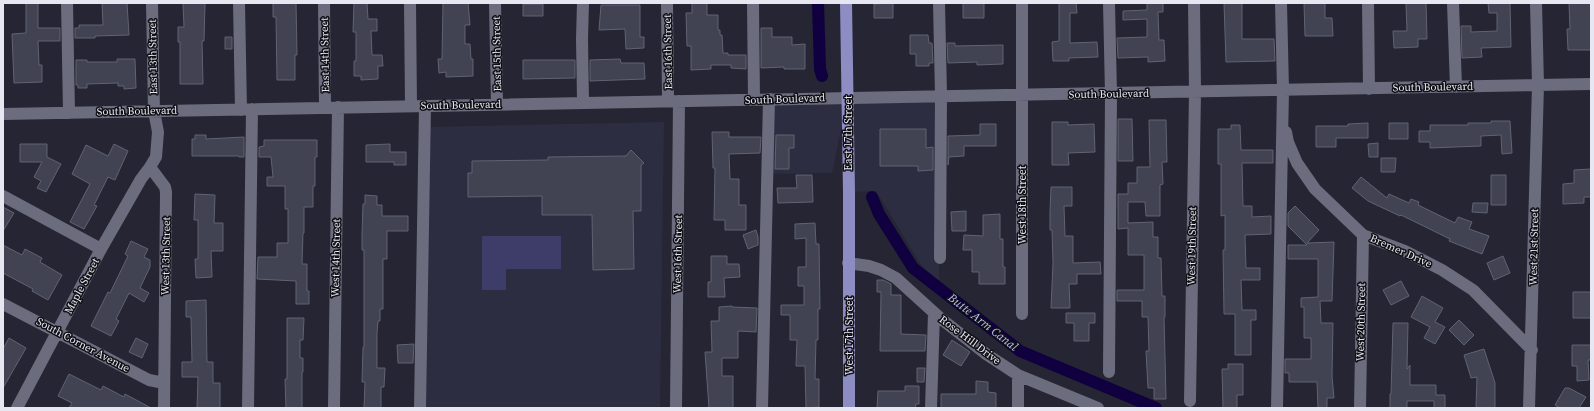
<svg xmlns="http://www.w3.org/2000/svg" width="1594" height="411" font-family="'Source Serif 4',serif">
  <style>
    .built { fill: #2c2d41 }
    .green { fill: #3e3d6a }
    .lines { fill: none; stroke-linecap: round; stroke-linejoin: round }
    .canal { stroke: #100040; stroke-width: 12 }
    .building { fill: #424352; stroke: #616272 }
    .minor { stroke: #6b6c7d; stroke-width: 12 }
    .major { stroke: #8d8dc3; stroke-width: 12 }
    .labels { text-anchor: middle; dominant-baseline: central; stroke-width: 3; stroke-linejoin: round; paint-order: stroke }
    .street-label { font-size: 11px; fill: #e6e7f1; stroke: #0f0f15 }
    .water-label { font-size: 12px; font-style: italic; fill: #bdbffc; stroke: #0f0f15 }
  </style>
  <rect width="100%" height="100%" fill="#252533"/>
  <path class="built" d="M941 95 939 281 921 265 876 191 849 192 847 100 832 173 768 174 769 99Z
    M664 122 660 408H424L427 127Z"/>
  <path class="green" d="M482 236H561V269H506V290H482Z"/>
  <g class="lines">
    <path class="canal" d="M818 3 820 69 822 76
      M872 197 879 214 913 268 1020 351 1156 408"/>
  </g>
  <path class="building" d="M26 3H38V28H60V41H38L39 65H42V82L14 83 12 34 26 33Z
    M102 3H127L129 35 95 36V38H75V28H79V25H103Z
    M183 3H205L204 41H202L203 84H180V42H178V27H184Z
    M273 3H296L297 55H295V80H277L276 17H273Z
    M354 3H367L368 19H377V31H371L372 55H382L383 66H378V79L361 80V76H354V61H356V32H353Z
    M443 3H468L470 25H465V44H470L471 59H473V76L446 77V72L439 73 438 59H442Z
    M692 3H707V15H718V30H720V35H722L723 53H728V55H746V69L731 68V65H711V69L691 70V46H687L686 13H692Z
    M893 3V18H874V4Z
    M963 3H984V18H963Z
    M1059 3H1076L1077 13H1070V43L1097 42 1098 57 1069 58V61H1053L1052 42 1059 41Z
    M1147 3H1163V12H1158L1159 40H1164L1165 61 1148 62V57L1118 58 1117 38 1147 37V19L1123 20V11L1147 10Z
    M1224 3H1242V39H1274L1275 61 1226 62Z
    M1304 3H1325V18H1332L1333 36H1305Z
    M1406 3H1426L1427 39H1418V47L1394 48 1393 31H1407Z
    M1488 3H1510L1511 47 1481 48 1482 57 1462 58 1461 26H1471V32L1497 31V13H1489Z
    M1569 3H1591V50H1568L1567 29H1570Z
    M523 4H543V16H523Z
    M601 5H640V37H644V48L626 49 625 29 599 30Z
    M761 28H772V37H792V45L805 44V69H784V67L761 68Z
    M910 35H928L929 43H932L933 63H929V66H916V54H910Z
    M225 37H232V49H225Z
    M947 43H955V46L1003 45V64L977 65V62L948 63Z
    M117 59H135L136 88 124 89V86H118V83L87 84V88H78V85H76V60H87V62H117Z
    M620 59 621 63H644L645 79 590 81V60Z
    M523 60H575V78L523 79Z
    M1118 119H1132L1133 161H1118Z
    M1149 120H1166L1167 162H1162L1163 184 1160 185V216H1146L1145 202H1128V223L1153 222V237H1158V258H1161L1162 296H1165V317H1164L1166 399H1154V388H1148L1146 351H1149L1148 317H1142V301H1117V290H1144V255H1128V228L1118 229V194H1128V183H1137V167H1150Z
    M1491 121H1510L1512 153 1502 154 1501 135 1481 136V146L1430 148V142H1419V131H1430V125H1468V123H1491Z
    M1052 122H1068V125L1094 124 1095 152 1068 153 1069 165H1052Z
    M1368 123V138H1336V147H1316V126H1348V124Z
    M1389 123H1408V139H1389Z
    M980 124H996V146H964V156L949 157 948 165V136L980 135Z
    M1231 125H1240L1241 150H1273V163H1242L1243 206H1252V217L1271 216V234L1245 235 1246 268H1260V280H1241L1242 310H1256V320H1251V355H1235V314H1224L1223 250H1225V215L1221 216V164H1218V129H1231Z
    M880 129H926V148L933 147V170L918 171V166H880Z
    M712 132H729V137H761L760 153 729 154 730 179H739V205H746V230H725V220H714L715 168H713Z
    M195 135H206V139L244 137V157H239V156H192V139H195Z
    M776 135H794V148H789V169H775Z
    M264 140H317V157H315V186H313V207H304V233H303L302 264H307V291H309V304H296V281L257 279 258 257H277V243H288V209H285V186H267V177H273L271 157H259V147L264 146Z
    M1378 143V157H1369L1368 144Z
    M20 144H47V157L61 164 46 192 37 188 41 181 34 177 42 162H20Z
    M114 144 128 151 115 180 108 177 94 205 97 206 84 229 70 222 90 184 72 174 86 145 108 156Z
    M390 144V152H406V165H394V162H366V145Z
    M631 150 644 163 641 165V211H633L634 269 593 270 592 215H542V196L468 197V173H472V161L548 160V157L626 156Z
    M1381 158H1396L1395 172H1381Z
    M1591 169V197H1584V203L1563 204V184L1574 183V170Z
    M796 175H812L813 202 778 203 777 188H797Z
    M1491 175H1506V205H1491Z
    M1361 177 1387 198 1389 194 1409 203 1411 199 1419 202 1418 205 1455 223 1458 217 1472 222 1469 229 1489 236 1482 254 1449 241 1450 239 1401 215 1400 216 1368 201 1352 188Z
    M1051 187H1072V206H1064L1065 236H1073V263L1100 262 1101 274H1077V284H1069L1070 308H1051L1053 263 1052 230H1050V212Z
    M195 194 215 195 214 223H223V251H211L212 277 196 278 195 259H198V220H194Z
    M365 195 377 196V205H382V216H408V231H387V259H383V309H380V321H378L377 333V368H385L384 387H381V408H364L365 382H362L363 347H364V250H362V234L363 204H365Z
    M1473 203H1488L1487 213 1472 212Z
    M1295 206 1319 230 1307 243 1334 242 1332 301H1320L1321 323H1333L1332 376 1334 398H1327V408H1318L1317 382H1289V373H1285V359H1311V338H1304V307H1301V298L1318 297V259H1288V245H1307L1288 226V213Z
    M3 207 14 213 3 231Z
    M966 211V231H952L951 212Z
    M1000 214V239H1003V267H1005V284H979V272H972V250H963L964 235 983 236V215Z
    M815 223 816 244H819L820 309H818V340H816L815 379H819V407L806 408 805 366H796L797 340H790V315H781V305H804V286H798V267H806V238L795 239V224Z
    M756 230 758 237V245L748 249 743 235Z
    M131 241 148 249 144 257 150 260V267L140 288 149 293 144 302 129 293 116 319 119 321 111 336 91 326 108 292 110 293 128 256 125 254Z
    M3 245 22 255 25 249 42 258 40 262 62 275 48 300 32 291 33 289 3 273Z
    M711 256H727V264H739L740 277 724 278 725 297H708V282H711Z
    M1503 256 1510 273 1494 280 1487 263Z
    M877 280H883L891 284V295H901V334L926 335 925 351H880L881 292H877Z
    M1401 281 1409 296 1391 305 1383 290Z
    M1573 292H1591V318H1573Z
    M1422 296 1443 308 1435 322 1445 327 1435 344 1424 338 1430 327 1411 317Z
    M206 300 207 362H213V383H220V408H197L198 377H182V362H192L191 317H186V301Z
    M732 306V307L757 308 756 332 738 331V358H722V376H733V408H709L705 352H712L711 321H719V307Z
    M1066 313H1095V323H1089V341H1074V323H1066Z
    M287 318H304L303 340H300V358H303V372H302V408H286L285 379H287Z
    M1459 320 1474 335 1464 345 1449 330Z
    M1393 323H1408L1407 369 1410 365V385H1436V395H1445V408H1434V401H1407V408H1390V394H1391Z
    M9 338 26 348 3 388V349Z
    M136 338 148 344 142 358 129 352Z
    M952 340 970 352 961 366 943 355Z
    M414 344 413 363H398L397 345Z
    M1572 345H1591V360H1588L1589 380 1577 381V366H1572Z
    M1484 349 1495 383V408H1476L1477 377 1471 378 1464 355Z
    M1228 364H1243V395H1237V408H1223L1222 369H1228Z
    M917 368H925L924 382H917Z
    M69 374 101 390 103 386 124 397 125 394 151 408H69L72 403 58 396Z
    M976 381 988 382V392L996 393V408H941V394H976Z
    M905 386H919V404H916L915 408H877L878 391H905Z
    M1565 388H1569L1586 397 1579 408H1560L1555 405Z"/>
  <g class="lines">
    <path class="minor" d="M67 3 69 113
      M152 3 154 111 158 132 156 157 150 167 165 187 166 192 164 408
      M239 3 241 110
      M324 3 325 108
      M410 3 411 106
      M495 3 497 104
      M667 3 668 101
      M753 3 754 100
      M939 3 941 95 940 258
      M1109 3 1111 94 1109 372
      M1368 3 1369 89
      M1453 3 1456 87
      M583 102 582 39 583 3
      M3 114 1591 84
      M1286 132 1288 142 1297 163 1315 189 1363 235 1405 251 1442 270 1473 290 1532 350
      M3 196 101 249
      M848 263 869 266 881 270 896 278 940 318 986 354 1018 375 1098 408
      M3 304 149 380 164 383
      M1022 314V3
      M1190 401 1195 92 1194 3
      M17 408 101 249 141 179 150 167
      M248 408 252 109
      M334 408 338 107
      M420 408 425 106
      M676 408 679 101
      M762 408 769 99
      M931 408 934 313
      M1018 408V375
      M1277 408 1283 90 1281 3
      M1360 408 1363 235
      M1529 408 1538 85 1536 3"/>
    <path class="major" d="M846 3 849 192V408"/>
  </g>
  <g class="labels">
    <g class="street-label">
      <text transform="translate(668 52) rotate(-91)">East 16th Street</text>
      <text transform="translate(497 54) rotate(-91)">East 15th Street</text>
      <text transform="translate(325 55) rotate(-91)">East 14th Street</text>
      <text transform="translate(153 57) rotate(-91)">East 13th Street</text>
      <text transform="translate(1433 87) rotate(-1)">South Boulevard</text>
      <text transform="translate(1109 94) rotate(-1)">South Boulevard</text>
      <text transform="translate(785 99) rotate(-2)">South Boulevard</text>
      <text transform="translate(461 105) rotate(-1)">South Boulevard</text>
      <text transform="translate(137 111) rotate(-1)">South Boulevard</text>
      <text transform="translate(848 133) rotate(-90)">East 17th Street</text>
      <text transform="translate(1022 205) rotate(-90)">West 18th Street</text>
      <text transform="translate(1192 246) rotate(-89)">West 19th Street</text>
      <text transform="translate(1534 247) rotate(-89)">West 21st Street</text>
      <text transform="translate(1401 251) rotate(24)">Bremer Drive</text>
      <text transform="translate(678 254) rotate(-89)">West 16th Street</text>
      <text transform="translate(166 256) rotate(-89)">West 13th Street</text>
      <text transform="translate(336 258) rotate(-89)">West 14th Street</text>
      <text transform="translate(82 286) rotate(-62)">Maple Street</text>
      <text transform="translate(1361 322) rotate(-89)">West 20th Street</text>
      <text transform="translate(849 336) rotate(-90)">West 17th Street</text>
      <text transform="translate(970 340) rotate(37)">Rose Hill Drive</text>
      <text transform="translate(83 345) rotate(28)">South Corner Avenue</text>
    </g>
    <g class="water-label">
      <text transform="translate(983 322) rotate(38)">Butte Arm Canal</text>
    </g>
  </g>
  <rect width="1594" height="411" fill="none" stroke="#e6e7f1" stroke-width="8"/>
</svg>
